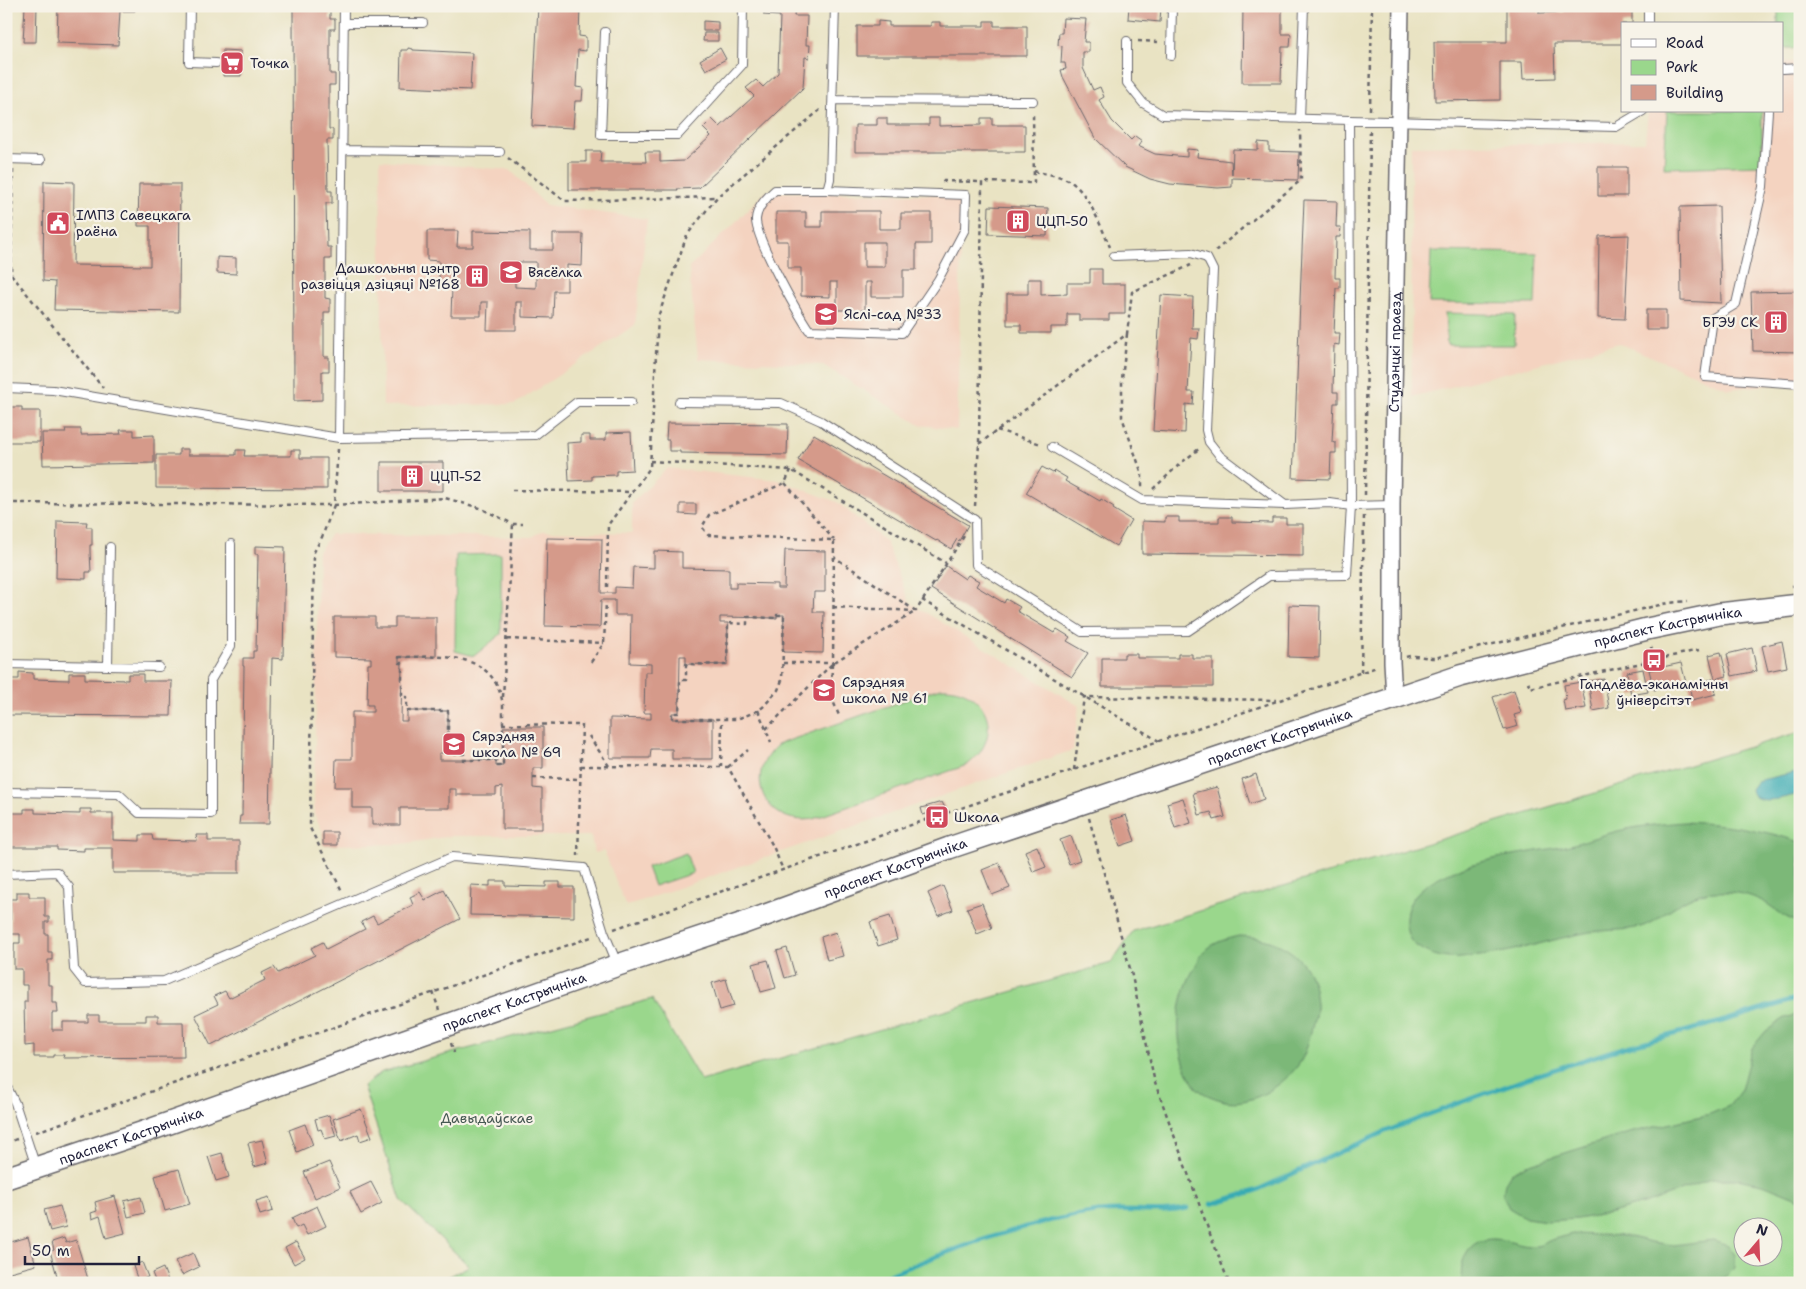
<svg xmlns="http://www.w3.org/2000/svg" width="1806" height="1289" font-family="'Shantell Sans',sans-serif">
  <style>
    .built { fill: #f4d3c0 }
    .green { fill: #9ad78c; stroke: #5e7c64; fill-rule: evenodd }
    .forest { fill: #7bb878; stroke: #4e6d5a }
    .water { fill: #39abb4; stroke: #2e6678 }
    .lines { fill: none; stroke-linecap: round; stroke-linejoin: round }
    .stream { stroke: #39abb4; stroke-width: 4.5 }
    .building { fill: #d59a8a; fill-rule: evenodd }
    .service-casing { stroke: #68666b; stroke-width: 10 }
    .minor-casing { stroke: #68666b; stroke-width: 18 }
    .secondary-casing { stroke: #68666b; stroke-width: 24 }
    .path { stroke: #68666b; stroke-width: 2.5; stroke-dasharray: 4 4; stroke-linecap: butt }
    .service { stroke: #fff; stroke-width: 8 }
    .minor { stroke: #fff; stroke-width: 15 }
    .secondary { stroke: #fff; stroke-width: 21 }
    .labels { text-anchor: middle; dominant-baseline: central; stroke-width: 4.5; stroke-linejoin: round; paint-order: stroke }
    .poi-label { font-size: 14px; fill: #22223b; stroke: #f7f3e8; text-anchor: start }
    .street-label { font-size: 14px; fill: #22223b; stroke: #f7f3e8 }
    .park-label { font-size: 14px; fill: #465853; stroke: #f7f3e8 }
  </style>
  <rect width="100%" height="100%" fill="#f7f3e8"/>
  <filter id="ink" filterUnits="userSpaceOnUse"><feTurbulence type="fractalNoise" baseFrequency=".02" numOctaves="2"/><feDisplacementMap in="SourceGraphic" scale="10" xChannelSelector="R" yChannelSelector="G"/><feConvolveMatrix kernelMatrix="1 2 1 2 8 2 1 2 1" color-interpolation-filters="sRGB"/></filter>
  <filter id="wash" filterUnits="userSpaceOnUse"><feTurbulence type="fractalNoise" baseFrequency=".0096" numOctaves="4" result="noise"/><feDisplacementMap in="SourceGraphic" scale="20" xChannelSelector="R" yChannelSelector="G"/><feGaussianBlur stdDeviation="1.12" result="paint"/><feColorMatrix in="noise" values="0 0 0 0 0 0 0 0 0 0 0 0 0 0 0 0 0 1.4 0 .05"/><feComposite in="paint" operator="in"/></filter>
  <g filter="url(#wash)">
    <rect width="100%" height="100%" fill="#e9e3c3"/>
    <path class="built" d="M1782 62H1800V382L1729 389 1619 343 1412 397 1411 146 1645 142 1648 111H1782Z
      M380 160 510 170 546 205 647 219 635 325 515 404 383 406Z
      M766 192 962 195 957 430 920 425 823 365 698 359 689 268Z
      M667 468 778 480 837 502 886 542 910 603 1079 706 1073 750 626 906 604 851 594 853 591 836H451L402 844 323 845V832L314 814 318 552 331 534 532 537 542 531 632 533V503Z"/>
    <path class="green" d="M1778 6H1800V48H1782V24H1778Z
      M1667 111H1762V165L1664 168Z
      M1431 251 1537 253 1535 304 1429 303Z
      M1445 313 1515 315 1514 345H1447Z
      M501 554V634L474 656 455 651 456 555Z
      M940 688C988 686 1006 737 967 765L813 819C765 827 741 774 779 744Z
      M1800 732V1283H436L469 1266 401 1200 363 1086 382 1072 652 999 701 1081 1111 963 1133 931ZM1744 1226H1774V1256H1744Z
      M686 853 693 873 654 886 647 867Z"/>
    <path class="forest" d="M1685 822C1727 824 1760 829 1800 842V922C1786 920 1776 909 1764 902 1748 893 1731 891 1713 892 1696 893 1681 902 1668 911 1662 915 1656 921 1649 924 1630 932 1610 929 1590 932 1549 939 1510 955 1468 957 1462 958 1455 959 1449 958 1435 957 1413 949 1408 935 1387 864 1523 855 1566 846 1583 842 1598 836 1614 832 1637 826 1661 824 1685 822Z
      M1239 936C1276 937 1310 954 1315 994 1315 999 1317 1005 1316 1009 1316 1015 1313 1022 1312 1028 1309 1039 1306 1054 1299 1064 1282 1087 1247 1110 1218 1099 1209 1096 1198 1092 1193 1083 1173 1047 1174 1003 1195 967 1198 962 1200 955 1205 951 1214 942 1226 939 1239 936Z
      M1800 1013V1199L1763 1184 1737 1179H1711L1647 1203 1611 1213 1577 1219 1547 1221 1526 1218 1509 1208 1503 1195 1505 1183 1511 1173 1527 1165 1629 1133 1710 1114 1729 1106 1741 1090 1752 1048 1766 1031 1785 1018Z
      M1573 1234 1626 1236 1651 1242 1674 1245 1713 1240 1728 1245 1735 1255V1268L1726 1277 1708 1283H1462C1459 1261 1467 1239 1493 1239 1507 1239 1521 1247 1535 1246 1542 1246 1547 1241 1554 1239 1560 1237 1566 1236 1573 1234Z"/>
    <path class="water" d="M1796 772 1800 773 1799 794C1786 797 1753 808 1751 789L1757 781Z"/>
    <g class="lines">
      <path class="stream" d="M1211 1204 1255 1191 1384 1132 1459 1103 1537 1075 1618 1049 1720 1022 1800 998
        M869 1283C943 1253 1018 1223 1097 1212 1128 1208 1159 1215 1188 1208"/>
    </g>
    <g id="blocks">
      <path class="building" d="M25 6H37L36 42H23Z
        M58 6H135V11H120L118 45 57 43Z
        M293 6H330V19H335V29H330V74H335V85H329V129H333V140H327L328 191H332V203H326L327 247H331V259H325V298L330 299V312H324V357H329V371H322V400L294 401Z
        M538 6 580 7 579 36 586 37V51L578 50 576 87 583 88 582 101H575L573 128 532 126Z
        M764 6H795L794 16H807L806 45H810L809 58 805 57 803 88 699 188 677 189 678 190H569V162H586V151H601L600 162H646L645 152H660V162L684 161 711 136 703 128 712 119 720 127 754 96 746 88 756 80 763 87 778 73 780 16 764 15Z
        M1129 6H1161L1160 22 1128 19Z
        M1243 6H1282V34H1291L1290 47H1282L1281 83H1242Z
        M1507 6H1539V13L1564 12V6H1632V24H1622V44H1554L1555 78 1523 79 1522 62H1500V100L1435 101 1434 42H1507Z
        M1063 18 1086 19 1084 42H1089V52H1083V68L1093 90 1100 87 1104 97 1099 100 1112 121 1131 140 1135 136 1142 141 1138 146 1155 154 1187 157V149L1198 150 1197 157 1231 161 1232 174 1233 149 1258 150V142L1269 143V151L1299 152 1298 180 1232 178V187L1218 188 1170 184 1150 179 1125 167 1095 138 1063 77 1061 70 1066 69 1065 63H1061L1062 46 1058 45 1059 33H1062Z
        M703 21 718 22V31H703Z
        M878 21 889 22V26H931V22H940V26H984V21H994V26H1027V56H857V26H878Z
        M704 33H718V41H703Z
        M408 48 413 49V50L472 53 470 90 400 87 401 50H408Z
        M720 48 726 59 706 70 700 60Z
        M223 50 241 51V76H223Z
        M877 118H887V125H929V118H939V126L981 125V118H992V125H1025V152H855V125H877Z
        M1598 167H1627V196H1598Z
        M44 181 74 182 73 265 150 266V226H138L139 184H180L179 312 54 310 55 282 43 281Z
        M1304 200 1337 201 1336 227H1341L1340 237H1336L1335 278H1340V288H1336L1334 333H1340L1339 345 1334 344 1333 392H1338V403H1334L1332 442 1336 443V453H1331L1330 479 1293 478Z
        M989 206 1048 208 1047 236 988 234Z
        M1719 206 1721 303 1681 301 1680 207Z
        M822 211H879V229H901V213H931V244H916V270H903V297H871V282H865V310H837V282H830V297L801 296V268H788V241H776V212H806V227H822ZM864 242H885V267H864Z
        M427 231H458L457 247H473V231L530 232V250H553V234H583L582 266 567 265V291H554L553 318 522 317V302H516V330H487L488 302H481V316H451L452 288H439V261L427 260ZM515 262H536V288L515 287Z
        M1629 235 1625 319 1598 318 1599 236Z
        M217 257 236 258V274L217 273Z
        M1090 269H1102V284H1125V314H1109V320H1079V314H1067V327H1051V333H1021V325H1007V294H1028V279H1041V295L1067 294V283H1090Z
        M1800 291V352L1753 351 1751 292Z
        M1161 295 1193 297 1192 328H1199L1198 339 1191 338 1188 392H1194L1193 405 1186 404 1185 433 1153 431Z
        M1646 310H1666V330H1646Z
        M10 407H22V411H40V442H6V411H10Z
        M667 423 788 424 787 455 680 453V451H669V440H666Z
        M65 429H81V435L121 434 120 430H134V436L154 435V463L43 465 42 433H66Z
        M631 432 633 470 616 471V475L592 476V480L569 481 567 443 581 442V435H590V440H606V433Z
        M814 434 968 525 959 541 957 539 951 549 937 540 936 541 798 460Z
        M179 449H188V455H236V450H245L244 456H291V450H300V458H327V489L156 488V455H179Z
        M381 462H443V491H381Z
        M1042 467 1053 473 1055 471 1067 478 1065 481 1100 501 1101 499 1114 507 1113 509 1131 520 1116 546 1026 493Z
        M680 504H696V515L680 514Z
        M1165 517H1179V522H1219V517H1232V522L1272 523V518H1286V524H1303V556L1142 554V521L1165 522Z
        M57 521 87 522 86 527H92V545H90V552L91 572H86V579L56 578Z
        M547 538 602 539 601 593H615V587L632 588 633 567 654 568V551L682 552V568L729 569V588H736V583L777 584V588H784L785 550 825 551V592H814L813 612H824L823 653 783 652 784 615H777V618L720 617V623H728L727 665 686 664V656H680L679 713H672V719H713V759H672V749H651L650 758H610V718L651 719V713H644L645 672H651V664L630 663 631 615H615V600H601L600 627 545 626Z
        M255 546 285 547 283 659 272 658 269 824H239L240 816H242L244 666H243V658H253V651H256L258 554H255Z
        M946 566 965 579 968 575 979 581 976 586 1004 603 1006 599 1020 607 1017 611 1054 633 1057 629 1070 637 1067 641 1088 653 1072 677 931 589Z
        M1289 605 1320 606 1319 658 1288 657Z
        M334 617H375V627H395V617H436V657H399V663H402L401 721H407V711H448V753H439V760H496V766H503V727H543V768H533V788L542 789V829H502V787L496 788V795H456V789H449V808H400V825H372V808H352V787H335L336 759H352V712H373V705H367L368 664H371V658L334 657Z
        M1782 641 1787 667 1768 671 1762 646Z
        M1752 648 1757 671 1732 676 1727 654Z
        M1721 652 1727 676 1715 679 1709 655Z
        M1124 654H1137V658H1178V654H1192V658H1213V687H1102V658H1124Z
        M1681 663 1686 683 1654 690 1649 670Z
        M1643 669 1648 692 1631 695 1627 672Z
        M19 672 33 673V679L69 680V673H85V679L128 680V674H143V681H172L171 716 6 715V679H19Z
        M1604 679 1609 708 1593 711 1588 681Z
        M1713 679 1716 694 1692 700 1689 684Z
        M1581 682 1586 708 1565 711 1563 700 1566 699 1564 685Z
        M1514 690 1521 713 1514 715 1518 726 1504 730 1493 697Z
        M1256 774 1264 799 1250 804 1242 779Z
        M1217 787 1225 817 1214 820 1211 812 1199 815 1193 793Z
        M1183 798 1191 823 1175 828 1167 803Z
        M942 802 945 808 923 815 921 808Z
        M24 809H35V813L80 814V809H91V813H113V840L140 841V835H152L153 840 197 841 196 835H208V841H239V873H113V848H84V851L57 850V847H6V813H24Z
        M1126 815 1135 841 1120 846 1111 820Z
        M323 832H337V845H323Z
        M1071 836 1080 860 1069 864 1060 840Z
        M1037 846 1046 867 1033 872 1025 851Z
        M999 863 1010 888 992 895 982 870Z
        M490 881H505V886L546 887V882H560V887H574V917L470 915 471 885 490 886Z
        M943 886 953 910 938 916 928 893Z
        M444 890 460 919 211 1046 195 1015 218 1004 214 996 225 991 229 998 265 980 262 973 274 967 278 973 315 955 311 948 323 942 326 949 365 929 361 922 373 916 377 923 413 905 410 897 420 892 425 900Z
        M17 892H29V897H45V917H49V922H45V934H48V952H52V960H48V985H52V1003H57L58 1013H52V1030H63V1022H88V1015H99V1021H146V1015H158V1022H183L184 1057 63 1058 64 1055H53V1057H34V1045L25 1046 24 1002H27V985H22V969H14V943H20V934H11L10 899H17Z
        M982 903 992 928 977 934 967 908Z
        M890 916 897 940 878 946 870 922Z
        M836 932 843 956 827 960 821 937Z
        M787 948 795 975 785 978 777 951Z
        M768 960 776 988 761 992 753 964Z
        M726 979 734 1006 720 1010 712 983Z
        M361 1109 372 1137 360 1141 358 1134 341 1141 333 1119Z
        M329 1115 336 1136 325 1139 321 1129 318 1130 315 1119Z
        M305 1124 313 1145 297 1152 289 1130Z
        M262 1140 268 1163 254 1167 248 1143Z
        M222 1153 229 1177 216 1181 208 1157Z
        M329 1162 340 1187 315 1198 304 1172Z
        M179 1169 190 1204 165 1211 155 1176Z
        M371 1182 382 1203 361 1214 350 1192Z
        M115 1196 125 1233 106 1238 100 1216 92 1219 91 1213 97 1211 95 1202Z
        M141 1197 145 1213 128 1217 124 1201Z
        M269 1197 273 1211 260 1215 256 1201Z
        M60 1206 66 1227 50 1231 44 1210Z
        M317 1206 326 1226 307 1235 302 1225 296 1228 292 1218Z
        M28 1237 36 1265 6 1273V1239L10 1238 11 1242Z
        M64 1238 66 1243 76 1240 88 1279 76 1283H59L50 1251 54 1250 52 1242Z
        M296 1242 305 1258 294 1264 285 1248Z
        M193 1253 199 1267 182 1275 175 1261Z
        M142 1262 148 1277 138 1281 133 1266Z
        M163 1268 169 1283H156L152 1273Z"/>
    </g>
  </g>
  <g filter="url(#ink)">
    <use href="#blocks" fill-opacity="0" stroke="#68666b" stroke-width="1"/>
    <g class="lines">
      <g class="service-casing">
        <path id="service" d="M190 6 189 62 216 63
          M345 23H423
          M1648 24V6
          M605 32 601 135H678L742 65 743 6
          M1127 41V83L1143 103 1163 115 1616 127 1643 111
          M1171 56 1172 6
          M1782 69 1800 68
          M833 100 1033 101
          M1768 111 1763 187 1736 304 1713 318 1705 377 1800 384
          M1300 119 1304 6
          M343 150 500 152
          M6 159 41 160
          M827 190 966 195 965 229 938 280 902 333 809 330C797 312 755 238 756 219 757 207 767 197 775 190H827L830 179 835 6
          M1114 256 1191 253 1207 258 1213 270 1206 430 1209 442 1220 456 1285 505
          M6 388 53 390 339 438 344 6
          M679 402 781 403 821 421 975 520 976 565 1082 632 1188 631 1269 576 1347 575 1351 506 1349 121
          M339 438 535 435 577 402H631
          M1052 447 1142 500 1285 505 1330 503 1351 506 1392 505
          M6 664 159 667
          M108 666 110 547
          M6 792 119 794 139 813 211 814V680L231 646V544
          M6 874 57 872 69 887 74 969 85 983 164 981 452 857 584 868 604 932 617 963
          M6 1085 15 1103 36 1167"/>
      </g>
      <g class="minor-casing">
        <g id="minor">
          <path id="s1" d="M1394 697 1392 662V505L1401 6"/>
        </g>
      </g>
      <g class="secondary-casing">
        <g id="secondary">
          <path id="s2" d="M6 1178 141 1133 618 965 744 923 949 848 1460 676 1647 629 1719 614 1800 605"/>
        </g>
      </g>
      <path class="path" d="M1138 41 1160 42
        M1370 110 1372 6
        M508 158 565 201 717 197
        M13 170 11 274 103 388
        M1034 171C1044 174 1059 175 1068 180 1088 191 1101 227 1110 247
        M942 181 981 182
        M1215 251 1301 180 1300 130
        M1127 334 1122 379V417L1142 474V489
        M997 430 1041 444
        M979 444 1127 334 1132 292 1191 265
        M338 449 334 505 322 537 314 552 310 828 342 891
        M650 461 791 470 946 563
        M785 483 834 540
        M1153 489 1181 463 1200 448
        M512 490 632 492 650 468 658 317 687 235 717 197 820 110
        M1365 495 1370 130
        M6 503 334 505 445 498 480 508 513 524H523
        M975 506 979 444 982 182 1034 183 1033 112
        M1792 586 1800 585
        M607 587 608 525 632 492
        M922 600 1159 741
        M833 607 916 611 964 536
        M777 615H784L782 680 778 690 763 707 755 712 737 719H672V713H679L680 680H686V664L727 665 728 623 747 624V617L777 618Z
        M507 639 604 643
        M1651 647 1654 660
        M399 657C442 657 494 649 503 705V766H496V760H464V754L448 753V711H407V697H402V663H399Z
        M1406 657C1414 654 1424 658 1434 658L1668 603 1688 601
        M591 662 604 643 606 602
        M783 663H833L834 540 708 535 702 527 709 515 785 483 791 470
        M832 664 831 696 840 718
        M1361 672 1364 515
        M1528 682 1530 688 1699 650
        M503 697 513 524
        M758 710 771 742
        M502 724 582 725 578 856
        M766 729 833 663 916 611 834 557
        M589 736 609 766
        M581 766 728 767 773 846 783 870
        M721 767 722 720
        M728 767 748 750
        M1074 770 1084 697 1276 700
        M533 778 581 779
        M937 817 943 832
        M1089 818 1132 976 1155 1083 1210 1234 1229 1283
        M614 929 914 824 1377 667
        M433 992 439 1010
        M451 1043 454 1053
        M36 1132 594 936
        M6 1143 17 1139"/>
      <use href="#service" class="service"/>
      <use href="#minor" class="minor"/>
      <use href="#secondary" class="secondary"/>
    </g>
  </g>
  <defs>
    <g id="supermarket-square" transform="scale(1.25)"><rect x="-9" y="-9" width="18" height="18" rx="4" fill="#d1495b" stroke="#f7f3e8"/><path d="M-6-5.5h2.5l.6 2H6L4.5 2H-2.5L-4.4-4H-6ZM-1.5 3.2a1.3 1.3 0 1 0 .1 0ZM3 3.2a1.3 1.3 0 1 0 .1 0Z" fill="#fff"/></g>
    <g id="building-square" transform="scale(1.25)"><rect x="-9" y="-9" width="18" height="18" rx="4" fill="#d1495b" stroke="#f7f3e8"/><path d="M-4-6H4V6H1V3H-1V6H-4ZM-2.5-4.3h1.7v1.8h-1.7ZM.8-4.3h1.7v1.8H.8ZM-2.5-1h1.7V.8h-1.7ZM.8-1h1.7V.8H.8Z" fill="#fff"/></g>
    <g id="civic-square" transform="scale(1.25)"><rect x="-9" y="-9" width="18" height="18" rx="4" fill="#d1495b" stroke="#f7f3e8"/><path d="M-.6-6.5H3V-4.5H.6V-3L4-1V1h2V6H-6V1h2V-1L-.6-3ZM-1.2 2.5V6h2.4V2.5Z" fill="#fff"/></g>
    <g id="school-square" transform="scale(1.25)"><rect x="-9" y="-9" width="18" height="18" rx="4" fill="#d1495b" stroke="#f7f3e8"/><path d="M0-5L7-2L0 1L-7-2ZM-4 1L0 2.5L4 1V4Q0 6-4 4Z" fill="#fff"/></g>
    <g id="bus-square" transform="scale(1.25)"><rect x="-9" y="-9" width="18" height="18" rx="4" fill="#d1495b" stroke="#f7f3e8"/><path d="M-5-6H5V4H4V6H2V4H-2V6H-4V4H-5ZM-3.5-4V0h7V-4ZM-3.5 1.2v1.5H-2V1.2ZM2 1.2v1.5H3.5V1.2Z" fill="#fff"/></g>
  </defs>
  <g fill-rule="evenodd">
    <use href="#supermarket-square" x="232" y="63"/>
    <use href="#building-square" x="1018" y="221"/>
    <use href="#civic-square" x="58" y="223"/>
    <use href="#school-square" x="511" y="272"/>
    <use href="#building-square" x="477" y="276"/>
    <use href="#school-square" x="826" y="314"/>
    <use href="#building-square" x="1776" y="322"/>
    <use href="#building-square" x="412" y="476"/>
    <use href="#bus-square" x="1654" y="660"/>
    <use href="#school-square" x="824" y="690"/>
    <use href="#school-square" x="454" y="744"/>
    <use href="#bus-square" x="937" y="817"/>
  </g>
  <g class="labels">
    <g class="poi-label">
      <text x="250" y="63">Точка</text>
      <text x="76" y="215">ІМПЗ Савецкага<tspan x="76" dy="16">раёна</tspan></text>
      <text x="1036" y="221">ЦЦП-50</text>
      <text x="460" y="268" text-anchor="end">Дашкольны цэнтр<tspan x="460" dy="16">развіцця дзіцяці №168</tspan></text>
      <text x="528" y="272">Вясёлка</text>
      <text x="844" y="314">Яслі-сад №33</text>
      <text x="1758" y="322" text-anchor="end">БГЭУ СК</text>
      <text x="430" y="476">ЦЦП-52</text>
      <text x="842" y="682">Сярэдняя<tspan x="842" dy="16">школа № 61</tspan></text>
      <text x="1654" y="684" text-anchor="middle">Гандлёва-эканамічны<tspan x="1654" dy="16">ўніверсітэт</tspan></text>
      <text x="472" y="736">Сярэдняя<tspan x="472" dy="16">школа № 69</tspan></text>
      <text x="954" y="817">Школа</text>
    </g>
    <g class="street-label">
      <text stroke="none"><textPath href="#s1" startOffset="345">Студэнцкі праезд</textPath></text>
      <text stroke="none"><textPath href="#s2" startOffset="1752">праспект Кастрычніка</textPath></text>
      <text stroke="none"><textPath href="#s2" startOffset="1348">праспект Кастрычніка</textPath></text>
      <text stroke="none"><textPath href="#s2" startOffset="942">праспект Кастрычніка</textPath></text>
      <text stroke="none"><textPath href="#s2" startOffset="538">праспект Кастрычніка</textPath></text>
      <text stroke="none"><textPath href="#s2" startOffset="132">праспект Кастрычніка</textPath></text>
    </g>
    <g class="park-label">
      <text x="487" y="1118">Давыдаўскае</text>
    </g>
  </g>
  <rect width="1806" height="1289" fill="none" stroke="#f7f3e8" stroke-width="25"/>
  <rect x="1621" y="22" width="162" height="90" fill="#f7f3e8" stroke="#a29fa3"/>
  <rect x="1631" y="39" width="25" height="8" fill="#ffffff" stroke="#a29fa3"/>
  <text x="1666" y="48" font-size="15" fill="#22223b">Road</text>
  <rect x="1631" y="60" width="25" height="15" fill="#9ad78c" stroke="#a29fa3"/>
  <text x="1666" y="72" font-size="15" fill="#22223b">Park</text>
  <rect x="1631" y="85" width="25" height="15" fill="#d59a8a" stroke="#a29fa3"/>
  <text x="1666" y="98" font-size="15" fill="#22223b">Building</text>
  <g transform="translate(1758 1242) rotate(19)"><circle r="24" fill="#f7f3e8" stroke="#a29fa3"/>
  <path d="M0-4L9 19L0 12L-9 19Z" fill="#d1495b"/>
  <text y="-8" font-size="14" font-weight="bold" text-anchor="middle" fill="#22223b">N</text>
  </g>
  <path d="M25 1256v8h114v-8" fill="none" stroke="#22223b" stroke-width="2.5"/>
  <text x="32" y="1256" font-size="15" fill="#22223b" stroke="#f7f3e8" stroke-width="4" paint-order="stroke">50 m</text>
</svg>
